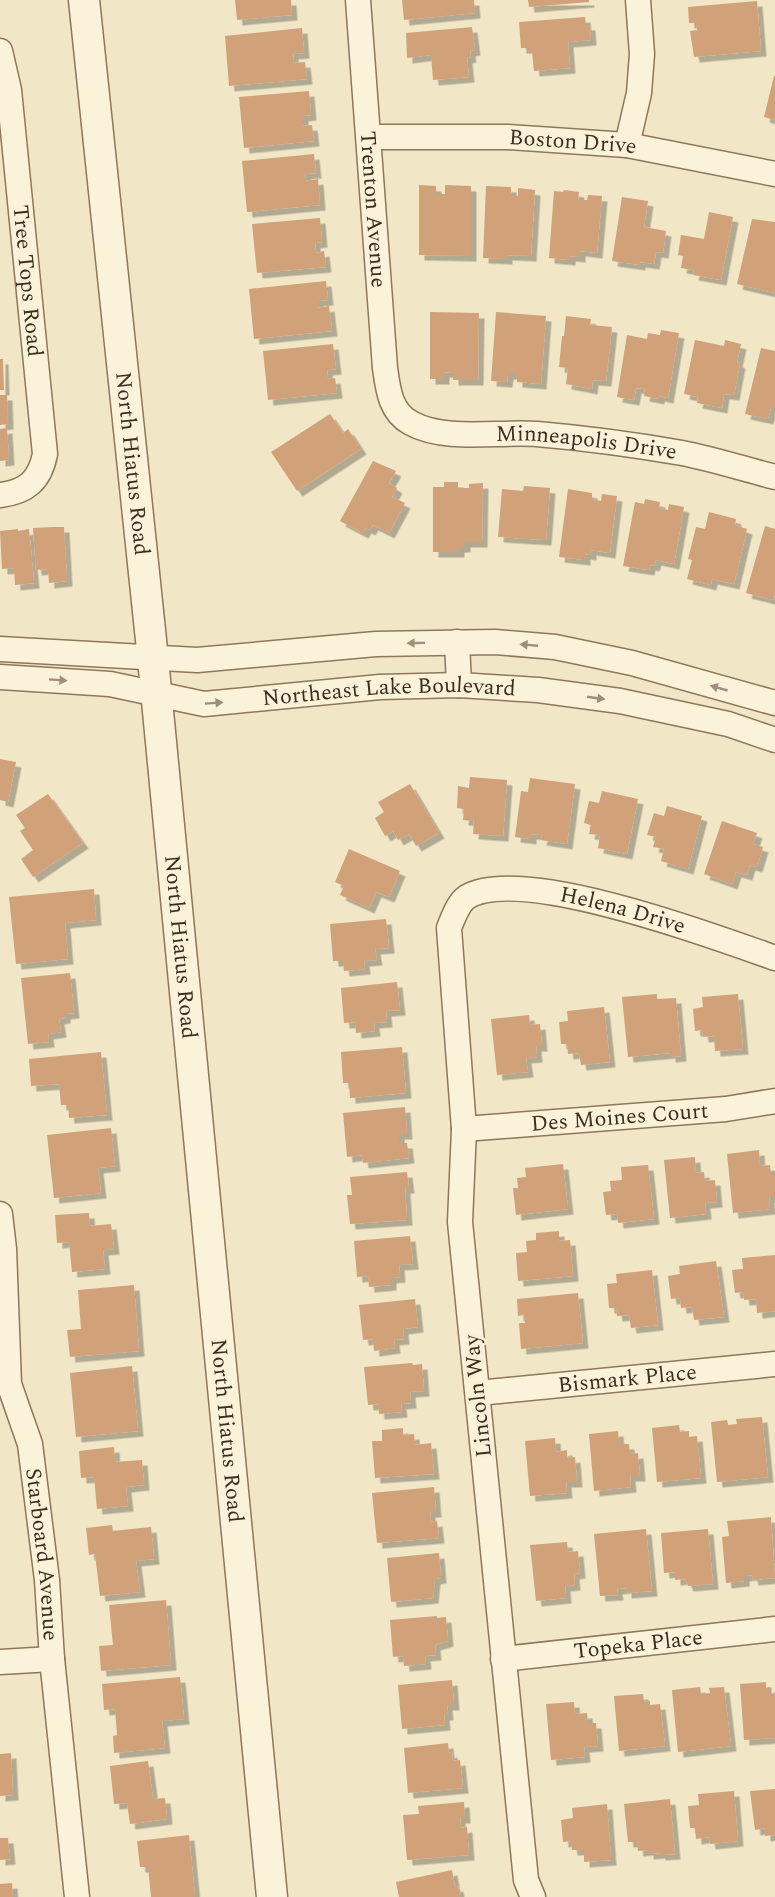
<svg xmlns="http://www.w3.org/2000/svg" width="775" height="1897" font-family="Spectral,serif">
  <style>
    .building { fill: #d1a17a; filter: url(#shadow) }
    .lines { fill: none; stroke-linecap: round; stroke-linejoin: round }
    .minor-casing { stroke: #8e775a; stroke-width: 27 }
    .tertiary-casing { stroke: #8e775a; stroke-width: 33 }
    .minor { stroke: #fbf2da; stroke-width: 24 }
    .tertiary { stroke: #fbf2da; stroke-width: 30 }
    .oneway { fill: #9c907c }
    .labels { text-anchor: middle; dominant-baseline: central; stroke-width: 5; stroke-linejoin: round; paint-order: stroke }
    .street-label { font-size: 22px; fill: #3d2f1f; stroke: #f8efd6 }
  </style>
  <defs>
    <filter id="shadow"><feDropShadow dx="5.5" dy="5.5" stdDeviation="0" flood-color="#0004"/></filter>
  </defs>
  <rect width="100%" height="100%" fill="#f1e6c6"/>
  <path class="building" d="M235 0H291L292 15 237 20Z
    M402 0H474L475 13 404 20Z
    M528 0H589V2L529 7Z
    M757 1 761 51 694 57 690 31 697 30 696 23H689L688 7Z
    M585 17 586 25H590L591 40 568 42 570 68 534 71 532 52H528V48H521L519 22Z
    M472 27 475 50 470 51 471 57 467 58 469 77 433 80 431 55 407 58 406 33Z
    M302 28 304 53 293 54 294 63 305 62 307 79 229 86 225 36Z
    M774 76H775V120L764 117Z
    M309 91 311 115 303 116V126L312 125 314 141 244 148 239 97Z
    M314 154 316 173 305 174 306 181 318 179 320 205 247 212 242 161Z
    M419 185 436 186V194H445V185L471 186V256L419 255Z
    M486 186 511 187V196H518V188L535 190 531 256 507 255V259L483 258Z
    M564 190 579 192 578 200H587L588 195 602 196 597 253 580 251V257L570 256V260L549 258 554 191 563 192Z
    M622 197 648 201 644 227 666 231 663 253 656 252 654 264 640 262V265L612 261Z
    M709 212 733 217 721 280 693 275 694 270 681 268 683 256 678 255 681 235 704 239Z
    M320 218 322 242 315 243 316 253 324 251 326 267 257 273 252 224Z
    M752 219 775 222V293L737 284Z
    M326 281 328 300 318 301V308L329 306 332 331 254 339 249 289Z
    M430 312 479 313 478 380H453V373L444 372V379H430Z
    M496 312 546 316 541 384 517 382V374H508L507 382 491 381Z
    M566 316 591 319 590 325 612 327 606 381 593 380 592 389 566 384 568 368 559 367 562 336H564Z
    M661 330 679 333 668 398 659 396V399L644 396 645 389 636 388 634 400 617 397 627 335 647 339 648 333 660 335Z
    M695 340 724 346 725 340 741 344 737 362 740 363 734 395 724 394 722 408 697 403 698 397 684 394Z
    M333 344 336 369 327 370 328 379 335 378 337 393 268 400 263 351Z
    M761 348 775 351V407H771L768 419 745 414Z
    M0 359H3L4 390H0Z
    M0 395H7L8 424 0 425Z
    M330 414 343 433 348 429 361 449 297 491 271 452Z
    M7 428 9 460 0 461V429Z
    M373 461 396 471 389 483 397 488 392 497 405 503 389 533 373 525 370 530 366 528 363 533 340 521Z
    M444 482H458V488H469V484L483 483 482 542H465V547H459V552H433V487H444Z
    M524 486 550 488 546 540 498 537 502 489 523 491Z
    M568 489 592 493V499L601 501 602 494 617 496 610 553 591 550V555L585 554V560L559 557Z
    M645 499 660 502 659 508 668 510 669 504 684 507 674 564 656 560 654 566 650 565 649 570 623 566 635 502 644 504Z
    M709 512 736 519 735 525 747 529 734 584 712 579 711 585 687 579 692 560 688 559 696 527 705 529Z
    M765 526 775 529V595L773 600 746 593Z
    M53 527H64L67 581 49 583 48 569 36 570 33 528Z
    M18 529V531L29 529 34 583 15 585 14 568 2 569 0 531Z
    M0 759 16 762 8 802 0 800Z
    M470 777 507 780 503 836 473 834 474 821 463 820 464 809 457 808 458 786 469 788Z
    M530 778 575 784 567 844 541 840 542 835 531 834V839L515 837 521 791 528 792Z
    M410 784 439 833 416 846 409 834 398 840 393 831 385 836 375 818 384 812 378 802Z
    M602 791 638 799 627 854 598 848 600 835 589 834 591 825 584 823 589 801 599 803Z
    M48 794 83 843 33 877 21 859 33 850 20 831 25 828 16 815Z
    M667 806 702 816 688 869 661 861 664 849 653 847 656 837 647 835 654 813 664 816Z
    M722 821 757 833 753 844 763 847 757 867 750 865 747 875 736 872 732 884 704 874Z
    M349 849 400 871 389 897 376 892 369 908 340 895 344 886 335 882Z
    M94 889 96 920 65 923 68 959 16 964 9 897Z
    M386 919 389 948 375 949 377 960 364 961 365 969 344 971 343 961H333L330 924Z
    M70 973 74 1013 65 1014V1018L59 1019 61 1032 48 1034 49 1042 28 1044 21 978Z
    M397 982 400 1010 386 1011 387 1022 374 1023 375 1031 356 1033 355 1022 344 1023 341 988Z
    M657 994V999L676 998 681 1056 670 1057V1053L628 1057 622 997Z
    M738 994 743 1049 715 1051 714 1036 703 1037 702 1030 695 1031 693 1009 703 1007 702 997Z
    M604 1007 610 1062 581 1065 579 1053 568 1054 567 1044H561L559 1022 568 1021 567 1011Z
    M529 1015 530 1025 540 1024 542 1046H536L537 1057 526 1058 528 1072 497 1075 491 1019Z
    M402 1047 406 1093 350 1098 349 1083H343L341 1052Z
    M101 1052 107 1115 69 1118 68 1105H61L59 1084 31 1086 29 1059Z
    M405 1107 407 1134H399V1143H407L409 1158 363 1163 362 1155 347 1157 343 1113Z
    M111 1128 115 1166 98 1168 101 1193 54 1198 47 1135Z
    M759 1150 760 1166 770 1165 771 1174H775V1197H769L770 1209 733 1213 727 1154Z
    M695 1157 696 1173 704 1172 705 1181 715 1180 717 1202 705 1203 706 1214 670 1218 664 1160Z
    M563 1164 568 1209 516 1215 513 1188H518L517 1178 526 1177 525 1168Z
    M648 1165 654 1219 618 1223 617 1214 606 1215 603 1192 611 1191 610 1181 622 1180 621 1167Z
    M407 1172 409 1188H405L407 1220 350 1224 347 1195H352L350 1177Z
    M89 1213 90 1226 111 1224 114 1249 103 1250 105 1269 72 1272 69 1242 57 1243 55 1215Z
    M559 1231V1241L570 1240 573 1276 518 1281 516 1253 527 1252 526 1241 536 1240V1233Z
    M410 1236 413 1264 399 1265 400 1277 391 1278V1285L369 1287 368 1276 357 1277 354 1241Z
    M775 1255V1311L757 1313 756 1299 744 1300 743 1292 735 1293 732 1270 743 1269 742 1258Z
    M716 1261 724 1317 694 1320 692 1307 681 1308 680 1298 671 1299 668 1276 680 1274 679 1266Z
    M652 1270 658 1325 631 1328 629 1315 617 1316 616 1308H609L607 1284 617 1283 616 1274Z
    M134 1285 139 1351 70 1357 67 1330 81 1329 78 1290Z
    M578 1293 583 1343 521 1349 519 1323H525L524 1315 518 1316 517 1299Z
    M415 1299 418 1327 403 1329 404 1339 394 1340 395 1348 374 1351 373 1339 363 1340 359 1305Z
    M412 1363 413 1365 422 1364 424 1391 410 1392 411 1403 401 1404 402 1412 379 1414 378 1404 368 1405 364 1367Z
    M132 1366 138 1431 76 1437 70 1373Z
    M762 1417 768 1477 717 1482 711 1422 727 1420 728 1425 737 1424 736 1419Z
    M679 1425 680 1432 689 1431V1437L697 1436 701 1478 657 1482 652 1428Z
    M403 1428V1435L414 1434 415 1445 431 1443 434 1474 375 1478 372 1441H382V1430Z
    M618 1431 619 1444H629L630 1454 638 1453 640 1476H630L631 1487 594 1491 589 1434Z
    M555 1438 556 1452 567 1450V1458L575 1457 577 1482H566L567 1493 530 1496 525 1441Z
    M114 1447 115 1462 142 1460 144 1485 126 1487 128 1506 97 1509 94 1477 81 1478 79 1451Z
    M434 1487 436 1512H430L431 1522 437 1521 439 1538 377 1543 372 1493Z
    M771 1517 775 1578 753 1580 752 1575 744 1576V1581L726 1583 722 1537 729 1536 727 1521Z
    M112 1525 113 1531 151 1527 154 1559 136 1561 140 1592 100 1596 95 1554 89 1555 86 1528Z
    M646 1529 652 1591 626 1593V1588L617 1589 618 1595 600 1596 594 1534Z
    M708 1529 713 1584 688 1586 685 1579 675 1580V1572L664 1573 661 1533Z
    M567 1542 568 1552 578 1551 580 1573 574 1574 575 1585 565 1586 566 1598 536 1601 530 1545Z
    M439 1553 441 1578 435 1579 433 1598 391 1602 387 1558Z
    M166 1600 171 1665 101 1671 99 1646 113 1645 109 1605Z
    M437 1616V1618L446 1617 448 1641 435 1645 436 1655 425 1656 426 1664 404 1666 403 1656 393 1657 390 1620Z
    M180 1677 184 1719 162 1721 165 1748 114 1753 113 1736 117 1735 115 1709 104 1710 102 1684Z
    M452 1680 454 1705H447L448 1715H444L445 1725 402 1729 398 1685Z
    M766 1682V1688L770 1687V1694H775V1738L744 1740 740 1684Z
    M700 1687 701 1694 710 1693 709 1688 724 1687 731 1746 678 1752 672 1690Z
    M643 1694 644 1702 650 1701V1705L660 1704 665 1746 619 1751 614 1696Z
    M574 1702 575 1714 587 1713 588 1723H596L598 1746 584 1747 585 1757 551 1760 546 1704Z
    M448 1743 449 1753 452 1752 453 1761 460 1760 463 1788 408 1793 404 1748Z
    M11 1753 13 1795 0 1796V1754Z
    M148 1761 153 1799 165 1798 167 1819 130 1824 127 1803 114 1804 110 1766Z
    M775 1789V1835L765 1836V1828L755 1830 750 1791Z
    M734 1791 738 1841 710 1844 709 1837 696 1839 695 1828H690L688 1806 699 1805 698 1794Z
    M670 1799 675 1854 660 1855V1853L648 1854V1850L638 1851 637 1842H628L624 1804Z
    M464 1802 465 1818H460L461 1828 467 1827 469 1855 407 1860 403 1815 419 1814 418 1806Z
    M607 1804 611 1860 584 1862V1850H572L571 1841 563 1842 561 1820 573 1818 572 1808Z
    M189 1835 195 1897H151L148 1867H140L137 1841Z
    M0 1838H8L10 1859 0 1860Z
    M452 1870 455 1887 458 1886 460 1897H399L396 1882Z
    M12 1883 13 1897H0V1884Z"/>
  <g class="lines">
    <g class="minor-casing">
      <g id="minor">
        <path id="s1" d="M358 0 385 368C388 389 390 412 411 423 445 442 499 431 537 434 584 438 636 445 682 453 713 459 744 469 775 477"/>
        <path id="s2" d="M0 51 9 90 45 454C40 480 27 492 0 495"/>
        <path id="s3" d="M369 137H508L627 145 775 174"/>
        <path d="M627 145 639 93 642 54 638 0"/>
        <path d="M457 642 459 685"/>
        <path d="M0 649 197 660 376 644 495 642 555 647 632 663 775 703"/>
        <path id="s4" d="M0 677 110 684 204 704 380 687 459 685 538 690 620 701 728 724 775 740"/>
        <path id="s5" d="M464 1129 726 1109 775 1101"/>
        <path id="s6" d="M0 1214 4 1249 9 1384 30 1444 47 1580 52 1659 77 1897"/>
        <path id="s7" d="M478 1393 775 1364"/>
        <path id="s8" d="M503 1659 775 1629"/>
        <path d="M0 1662 52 1659"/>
        <path id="s9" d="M533 1897 526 1880 460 1222 464 1129 449 928C453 918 458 903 467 897 520 864 716 937 775 958"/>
      </g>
    </g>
    <g class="tertiary-casing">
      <g id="tertiary">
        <path id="s10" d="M84 0 153 659 272 1897"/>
      </g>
    </g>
    <use href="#minor" class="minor"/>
    <use href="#tertiary" class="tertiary"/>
  </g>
  <defs><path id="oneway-solid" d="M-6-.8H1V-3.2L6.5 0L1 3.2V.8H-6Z" transform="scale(1.5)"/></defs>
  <g class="oneway">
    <use href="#oneway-solid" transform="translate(416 643) rotate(179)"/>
    <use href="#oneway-solid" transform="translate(529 645) rotate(-175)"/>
    <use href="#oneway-solid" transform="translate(58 680) rotate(4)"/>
    <use href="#oneway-solid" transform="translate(719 688) rotate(-164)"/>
    <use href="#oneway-solid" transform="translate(596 698) rotate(8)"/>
    <use href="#oneway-solid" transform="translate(214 703) rotate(-4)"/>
  </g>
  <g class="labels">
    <g class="street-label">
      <text stroke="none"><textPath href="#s3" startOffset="204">Boston Drive</textPath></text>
      <text stroke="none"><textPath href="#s1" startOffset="210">Trenton Avenue</textPath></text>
      <text stroke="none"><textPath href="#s2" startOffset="232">Tree Tops Road</textPath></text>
      <text stroke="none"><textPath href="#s1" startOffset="610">Minneapolis Drive</textPath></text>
      <text stroke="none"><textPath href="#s10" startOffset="466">North Hiatus Road</textPath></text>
      <text stroke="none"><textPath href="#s4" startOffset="392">Northeast Lake Boulevard</textPath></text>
      <text stroke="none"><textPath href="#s9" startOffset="1170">Helena Drive</textPath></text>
      <text stroke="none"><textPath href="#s10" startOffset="952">North Hiatus Road</textPath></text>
      <text stroke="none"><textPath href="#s5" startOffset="156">Des Moines Court</textPath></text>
      <text stroke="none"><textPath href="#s7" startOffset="150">Bismark Place</textPath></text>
      <text transform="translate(478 1396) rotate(-96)">Lincoln Way</text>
      <text stroke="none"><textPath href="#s10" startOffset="1438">North Hiatus Road</textPath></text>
      <text stroke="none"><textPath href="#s6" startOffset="345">Starboard Avenue</textPath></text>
      <text stroke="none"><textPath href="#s8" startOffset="136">Topeka Place</textPath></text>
    </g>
  </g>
</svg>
